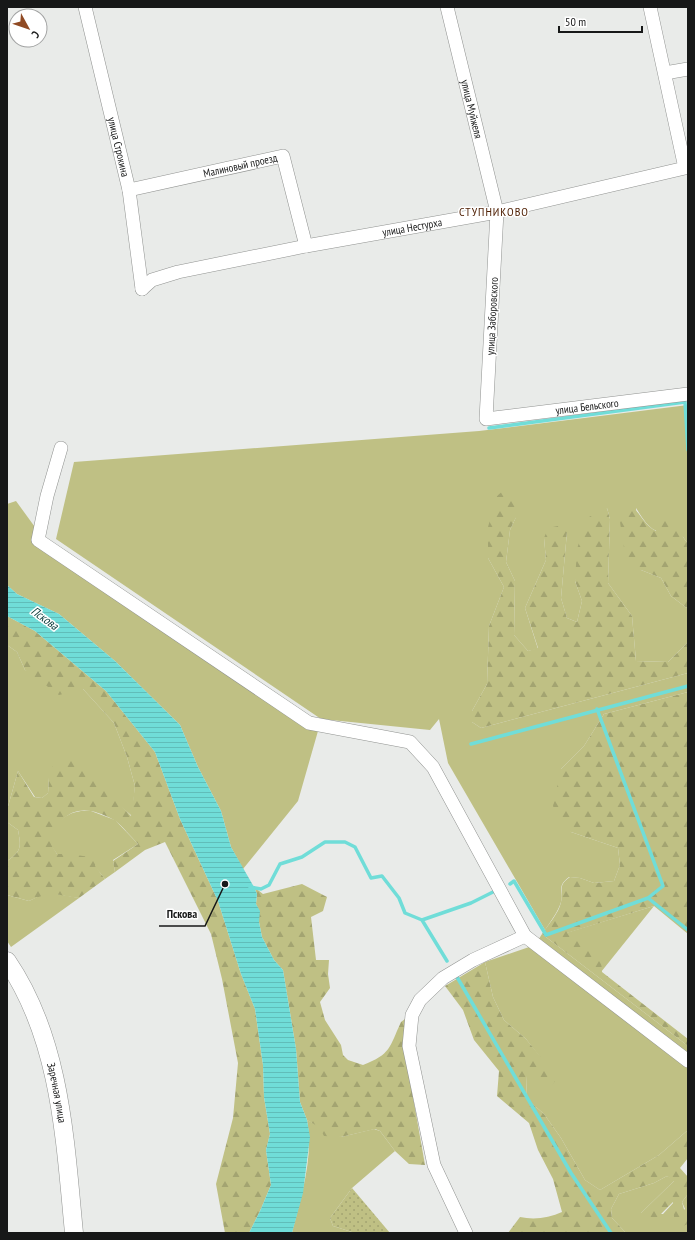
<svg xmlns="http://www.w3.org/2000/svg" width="695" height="1240" font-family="'PT Sans Narrow',sans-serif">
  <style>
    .green { fill: #bfc084 }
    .forest { fill: url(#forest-firs) }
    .garden { fill: url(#garden-dots) }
    .water { fill: url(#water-rules) }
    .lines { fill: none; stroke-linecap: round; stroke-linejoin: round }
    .stream { stroke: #70ddd8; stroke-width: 3.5 }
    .street-casing { stroke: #919391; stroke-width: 14 }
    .secondary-casing { stroke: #919391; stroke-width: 19 }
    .street { stroke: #fff; stroke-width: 13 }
    .secondary { stroke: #fff; stroke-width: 18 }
    .labels { text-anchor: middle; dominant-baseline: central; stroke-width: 3; stroke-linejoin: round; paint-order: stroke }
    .street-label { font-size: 11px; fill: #171818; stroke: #fff }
    .neighbourhood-label { font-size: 12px; letter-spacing: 1px; fill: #512206; stroke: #fff }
    .water-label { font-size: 12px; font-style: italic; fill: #003432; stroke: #fff }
    .leader { fill: none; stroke: #171818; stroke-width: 1.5 }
    .callout-dot { fill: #171818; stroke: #fff; stroke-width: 1.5 }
    .callout-label { font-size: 12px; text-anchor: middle; font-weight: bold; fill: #171818; stroke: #fff; stroke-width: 3; stroke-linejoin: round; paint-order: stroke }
  </style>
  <defs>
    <pattern id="forest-firs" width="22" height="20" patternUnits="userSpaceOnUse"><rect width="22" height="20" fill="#bfc084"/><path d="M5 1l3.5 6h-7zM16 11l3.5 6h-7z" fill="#a3a471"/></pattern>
    <pattern id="garden-dots" width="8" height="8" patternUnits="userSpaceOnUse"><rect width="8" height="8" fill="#bfc084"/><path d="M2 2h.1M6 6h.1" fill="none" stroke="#a3a471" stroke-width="1.8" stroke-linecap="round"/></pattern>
    <pattern id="water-rules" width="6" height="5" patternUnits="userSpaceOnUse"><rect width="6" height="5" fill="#70ddd8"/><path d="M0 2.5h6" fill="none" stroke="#60bdb9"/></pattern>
  </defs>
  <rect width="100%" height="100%" fill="#e9ebe9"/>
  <path class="green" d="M688 405V544L683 537C654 531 652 534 636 508L641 570 661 578 671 596 688 609V642L668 662 636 661 632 616 608 583 610 519 607 508 575 581 582 601 577 622 567 618 561 598 567 532 544 538 546 560 525 608 538 649 528 651 514 635 515 581 506 562 510 530 516 517 488 558 504 587 489 626 487 684 472 711V722L481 728 688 673V692L604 714 584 746 561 769 571 832 618 848 620 865 614 881 594 883 580 878 569 877C556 887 564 890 561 902 558 912 550 922 545 930L448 763 439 719 430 730 321 719 56 539 74 462 479 431Z
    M16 501 40 534 320 724 298 801 243 869 231 847 221 811 198 767 180 725 115 661 59 614 17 594 7 585V504Z
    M7 645 17 652 25 670 83 689 114 723 127 757 135 786 132 816 117 803 49 778 48 793 42 798 35 797 18 771 7 810Z
    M81 811H91L115 820 138 844 113 860 115 872 105 879C93 862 79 854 57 854L50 844C55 826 61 814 81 811Z
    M7 822 18 830C21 846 22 851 7 861Z
    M52 893 79 898 11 947 7 941V895L29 901 43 894Z
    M654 906 601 972 566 933Z
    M542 934 688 1046V1130L659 1155 600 1190 585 1180 561 1138 544 1114 527 1099 526 1075 540 1057 526 1039 504 1020 493 997 485 962 535 945Z
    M307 1120 341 1137 374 1129 380 1131 395 1151 352 1188 330 1218 333 1226 355 1233H292C301 1197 314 1157 307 1120Z
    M667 1176 675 1180 641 1213 663 1214 674 1202V1217L685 1209 682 1202 688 1194V1233H626L612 1218 611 1209 619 1194 654 1183Z"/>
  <path class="forest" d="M505 489 514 495 516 517 510 530 506 562 515 581 514 635 528 651 538 648 525 608 546 560 544 538 548 528 558 526 567 532 561 598 567 618 577 622 582 601 575 581 577 549 587 518 607 508 610 519 608 583 632 616 636 661 668 662 688 642V673L481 728 472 722V711L487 684 489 626 504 587 488 558V527L497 496Z
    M627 503C641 511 642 524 656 531L658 521H669L683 537 688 544V609L671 596 661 578 641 570 625 554 620 522Z
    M7 616 35 631 106 691 155 752 180 819 218 901 241 974 255 1009 263 1065 264 1097 270 1134 266 1150 271 1185 260 1211 249 1233H225L216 1184 233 1118 238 1063 222 979 211 934 165 842 145 850 115 872 113 861 138 844C131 837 121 824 114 820 82 802 60 809 51 844L57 854H70L96 858 95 866 105 879 79 898C55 895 52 890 29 901L7 895V861C22 851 21 846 18 830L7 822V810L18 771 34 797 42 798 48 793 49 778 53 764 77 758 131 816 135 786 127 757 114 723 83 689 59 695 25 670 17 652 7 645Z
    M688 692V934L654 906 567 933 601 959 602 972 688 1039V1046L542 934C548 925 559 913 561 902 564 889 557 886 570 877L580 878 594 883 614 881 620 865 618 848 571 832 560 823 553 806 561 769 584 746 604 714Z
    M302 884 327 897 323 911 311 917 316 960H329L328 974 330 988 320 1002 325 1020 341 1045 343 1055 348 1060 363 1065C391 1054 389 1048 401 1022L405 1019 404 1046 425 1165 409 1164 395 1151 380 1131 375 1129 341 1137 324 1136 319 1127 307 1120 300 1102 296 1049 283 970 274 960 262 937 259 922V911L256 904 257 894 254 887 263 894Z
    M485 962 493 997 504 1020 526 1039 558 1078 549 1088 526 1076 527 1099 544 1114 561 1138 585 1180 600 1190 659 1155 688 1130V1158L680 1168 688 1177V1194L682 1202 688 1224 678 1228 674 1217 673 1202 653 1222 641 1213 674 1181 667 1176 654 1183 619 1194 611 1209 612 1218 626 1233H508L520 1217C534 1220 549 1218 562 1212L553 1179 538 1150 529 1123 497 1096 499 1071 474 1040 463 1010 445 986Z"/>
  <path class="garden" d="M352 1188 390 1233H355L333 1226 330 1218Z"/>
  <path class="water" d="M7 585 17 594 59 614 115 661 180 725 198 767 221 811 231 847 254 887 257 894 256 904 260 911 259 922 262 937 274 960 283 970 296 1049 300 1102 307 1120 310 1137 303 1193 292 1233H249L260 1211 271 1185 266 1150 270 1134 264 1097 263 1065 255 1009 241 974 218 901 180 819 155 752 106 691 35 631 7 616Z"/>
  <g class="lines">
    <path class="stream" d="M489 428 685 402 688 450
      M597 709 663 886 648 898
      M471 744 688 686
      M510 884 514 881 546 935 648 898 688 930
      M250 887 261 889 269 885 280 864 302 857 325 842H345L355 847 371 878 382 876 399 898 405 913 422 920 471 903 493 892
      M422 920 447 961
      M457 977 571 1173 611 1233"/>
    <g class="street-casing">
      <g id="street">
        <path id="s1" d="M85 7 129 190 142 289"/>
        <path id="s2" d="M447 7 497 212 486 419 688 394"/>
        <path d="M665 73 688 69"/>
        <path id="s3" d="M129 190 283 156 306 246"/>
        <path id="s4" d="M142 289 152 280 178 272 306 246 497 212 685 168 650 7"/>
        <path d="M61 448 47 496 38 540 309 723 410 742 433 767 525 936 688 1061"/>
        <path d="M466 1233 434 1165 409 1046 412 1015 420 1000 443 978 473 960 525 936"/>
      </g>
    </g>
    <g class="secondary-casing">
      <g id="secondary">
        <path id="s5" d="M7 961C61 1040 65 1141 74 1233"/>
      </g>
    </g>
    <use href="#street" class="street"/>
    <use href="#secondary" class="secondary"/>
  </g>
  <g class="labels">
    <g class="street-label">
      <text stroke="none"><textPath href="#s2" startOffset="105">улица Муйжеля</textPath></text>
      <text stroke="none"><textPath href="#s1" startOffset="144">улица Строкина</textPath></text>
      <text stroke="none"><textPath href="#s3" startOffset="114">Малиновый проезд</textPath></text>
      <text stroke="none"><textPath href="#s4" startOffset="279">улица Нестурха</textPath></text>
      <text transform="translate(492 316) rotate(-87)">улица Заборовского</text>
      <text stroke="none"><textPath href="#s2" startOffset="520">улица Бельского</textPath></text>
      <text stroke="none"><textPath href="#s5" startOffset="142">Заречная улица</textPath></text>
    </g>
    <g class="neighbourhood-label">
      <text x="494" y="211">СТУПНИКОВО</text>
    </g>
    <g class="water-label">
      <text transform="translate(45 618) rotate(36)">Пскова</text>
    </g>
  </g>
  <path class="leader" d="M225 884L205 926H159"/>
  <circle class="callout-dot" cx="225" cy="884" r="4"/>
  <g class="callout-label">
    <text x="182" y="918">Пскова</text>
  </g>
  <rect width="695" height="1240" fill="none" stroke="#171818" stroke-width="16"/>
  <g transform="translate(28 28) rotate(130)"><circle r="19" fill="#ffffff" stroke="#a2a3a3"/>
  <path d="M0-3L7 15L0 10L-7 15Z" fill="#904a23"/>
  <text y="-6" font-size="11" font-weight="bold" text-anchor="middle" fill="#171818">С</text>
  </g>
  <path d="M559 26v6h83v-6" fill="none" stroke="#171818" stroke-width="2"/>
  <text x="565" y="26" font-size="12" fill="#171818" stroke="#ffffff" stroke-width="3" paint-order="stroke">50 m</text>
</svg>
